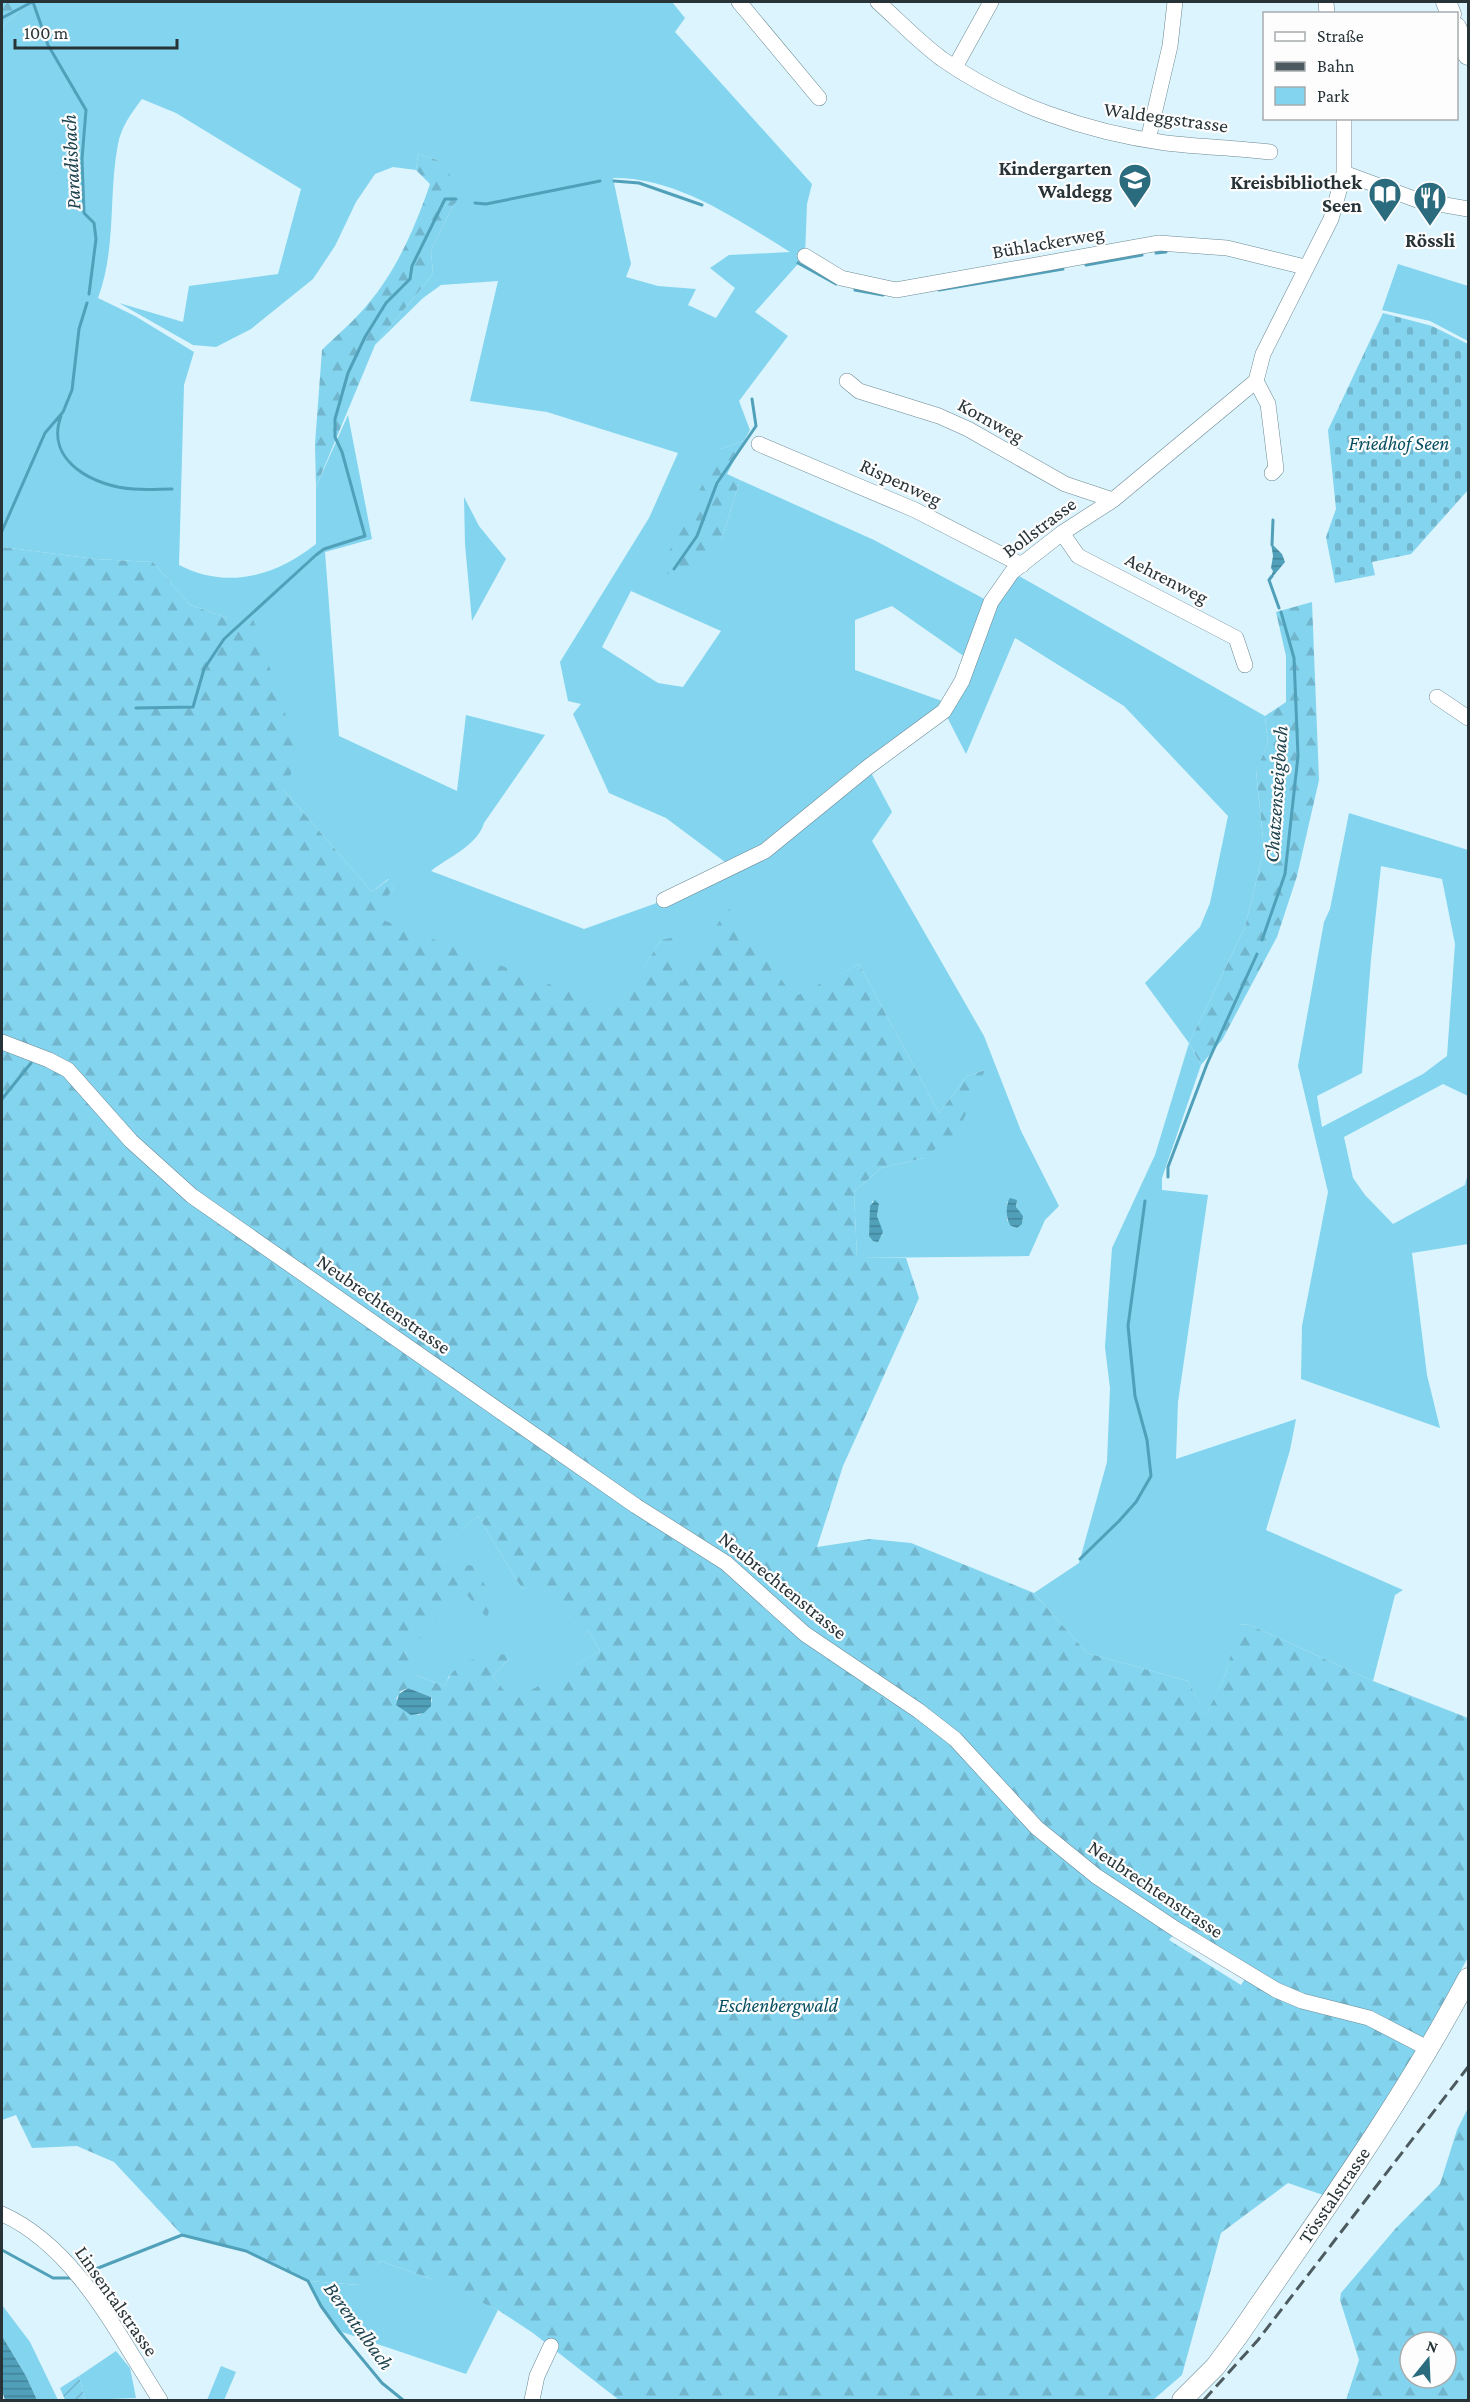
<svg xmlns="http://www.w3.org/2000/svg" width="1470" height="2402" font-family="'Crimson Pro',serif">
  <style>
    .green { fill: #83d4ee; fill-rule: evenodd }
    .forest { fill: url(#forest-firs); fill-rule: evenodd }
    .cemetery { fill: url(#cemetery-stones) }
    .garden { fill: url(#garden-furrows) }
    .water { fill: url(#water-rules) }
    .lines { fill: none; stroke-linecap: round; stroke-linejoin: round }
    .stream { stroke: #50a0ba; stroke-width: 3 }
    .minor-casing { stroke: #6c8994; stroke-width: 16 }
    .major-casing { stroke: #6c8994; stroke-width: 21 }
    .minor { stroke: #fff; stroke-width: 15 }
    .major { stroke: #fff; stroke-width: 20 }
    .rail { stroke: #4d5b60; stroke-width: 3; stroke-dasharray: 12 6; stroke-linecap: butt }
    .labels { text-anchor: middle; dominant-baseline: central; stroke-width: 4.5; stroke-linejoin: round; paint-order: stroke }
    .street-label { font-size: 20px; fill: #273337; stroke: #fdfdfd }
    .poi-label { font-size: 20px; font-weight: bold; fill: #273337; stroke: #fdfdfd; text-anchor: end }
    .park-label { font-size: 20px; font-style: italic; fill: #064f61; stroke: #fdfdfd }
    .water-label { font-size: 21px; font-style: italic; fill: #1d434e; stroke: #fdfdfd }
  </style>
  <defs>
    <pattern id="forest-firs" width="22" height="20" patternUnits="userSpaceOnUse" patternTransform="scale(1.5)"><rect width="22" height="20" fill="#83d4ee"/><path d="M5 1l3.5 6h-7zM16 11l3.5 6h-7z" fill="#71b6cd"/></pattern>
    <pattern id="cemetery-stones" width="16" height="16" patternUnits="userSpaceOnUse" patternTransform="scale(1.5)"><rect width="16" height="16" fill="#83d4ee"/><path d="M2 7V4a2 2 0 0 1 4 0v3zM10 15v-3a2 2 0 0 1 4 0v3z" fill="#71b6cd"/></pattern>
    <pattern id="garden-furrows" width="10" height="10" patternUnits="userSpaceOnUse" patternTransform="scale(1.5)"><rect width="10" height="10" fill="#83d4ee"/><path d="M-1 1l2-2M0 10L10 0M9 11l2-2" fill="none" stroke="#71b6cd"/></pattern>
    <pattern id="water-rules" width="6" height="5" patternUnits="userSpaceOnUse" patternTransform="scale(1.5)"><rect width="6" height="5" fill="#50a0ba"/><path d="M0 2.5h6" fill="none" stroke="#428398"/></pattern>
  </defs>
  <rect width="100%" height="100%" fill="#dbf4fd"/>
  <path class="green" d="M29 2H672L685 18 675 32 812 184 807 204 805 256 755 312 788 336 739 401 750 430 744 441 720 449 721 541 740 480 874 540 990 602 965 657 892 606 855 620V670L945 702 868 767 892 812 872 841 984 1036 1021 1131 1059 1206 1045 1220 1029 1256 857 1258 854 1192 881 1168 924 1158 985 1070 967 1076 939 1113 859 964 794 998 682 984 661 940 616 1011 372 916 394 888 388 879 372 892 283 789 228 618 190 605 153 562 96 559 2 547V27ZM142 99 176 113 301 189 278 274 189 286 183 322 119 303 193 345 216 347 251 329 313 279 335 246 356 202 375 174 393 167 416 170 418 154 441 161 454 204 431 250 433 274 375 345 423 298 441 285 498 281 470 401 547 412 678 453 649 518 560 662 568 701 581 704 573 714 609 793 666 818 733 868 654 904 584 929 431 871C447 858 478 845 484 823L545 735 466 715 457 791 339 736 325 552 372 539 348 415 316 487V544C276 576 227 590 179 565L184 385 194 352 135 316 98 298C117 246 108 196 118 144 121 127 132 112 142 99ZM613 178C677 177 738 220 790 252L729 255 710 268 735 288 716 318 688 305 696 289 658 286 626 277 631 264ZM631 591 721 631 683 687 658 683 602 647ZM872 1201 879 1204 877 1216 882 1236H869ZM1007 1202 1017 1203 1016 1207 1023 1220 1017 1228 1011 1226 1007 1220Z
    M1398 264 1468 286V341L1430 321 1382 310Z
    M464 497 479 526 506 559 472 621 465 544Z
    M1012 572 1265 716 1268 744 1256 771 1264 849 1245 927 1189 1043 1201 1065 1162 1178V1190L1208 1195 1178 1402 1176 1459 1296 1419 1290 1450 1266 1530 1403 1590 1395 1595 1373 1681 1250 1625 1240 1624 1226 1673 1206 1716 1188 1681 1087 1653 1034 1593 1079 1563 1107 1462 1110 1388 1105 1347 1112 1248 1155 1155 1189 1043 1145 983 1200 927 1210 903 1228 816 1124 706 1015 638 966 754 944 711Z
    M1349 813 1468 850V1096L1443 1084 1344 1137 1353 1178 1365 1195 1393 1224 1465 1185 1468 1173V1244L1412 1253 1427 1375 1440 1428 1301 1379 1302 1326 1328 1192 1298 1066 1324 922 1330 909ZM1381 866 1442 879 1455 944 1447 1056 1423 1074 1322 1127 1317 1096 1362 1073 1371 959Z
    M478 1516 522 1589 541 1580 580 1638 589 1631 600 1651 512 1702 493 1676 509 1659 449 1676 445 1686 415 1675 405 1651 466 1593 487 1617 444 1562 438 1550Z
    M381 2261 442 2283 498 2310 466 2374 339 2331 321 2306 308 2281 359 2285Z
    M2 2305 30 2342 58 2400H37L26 2376 2 2336Z
    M116 2351 130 2368 136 2398 85 2400 79 2376Z
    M221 2366 236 2372 224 2400H207Z"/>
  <path class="forest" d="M2 2H29L2 27Z
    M418 154 441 161 464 197 454 204 431 250 433 274 375 345 316 487 315 444 322 350C337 335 355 320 368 304 397 270 416 225 430 184L416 170Z
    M744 441 727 474 740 480 721 541 676 577 660 570 720 449Z
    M2 547 96 559 153 562 190 605 228 618 251 613 300 757 283 789 372 892 389 879 394 888 373 916 616 1010 661 940 675 937 682 983 728 907 794 997 859 964 939 1113 967 1076 985 1070 959 1130 924 1158 881 1168 854 1192 857 1258H906L919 1298 843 1466 817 1547 870 1539 911 1543 1034 1593 1087 1653 1188 1681 1206 1715 1226 1673 1239 1624 1250 1625 1373 1681 1468 1718V1957L1422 2044 1323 2195 1288 2183 1221 2233 1182 2375 1153 2400H619L533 2333 498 2310 431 2279 381 2261 360 2285 308 2281 246 2251 182 2235 114 2162 77 2146 32 2148 16 2115 2 2120ZM478 1516 522 1589 541 1581 580 1639 589 1631 600 1651 512 1701 493 1676 509 1659 506 1654C478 1659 456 1657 445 1686L415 1675 417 1668 405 1652 466 1594 487 1618 492 1599 475 1566 444 1562 439 1550ZM408 1688 431 1697 432 1701 425 1712 418 1715 396 1699 401 1691ZM1177 1930 1248 1974 1241 1985 1169 1940Z
    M1312 602 1319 780 1297 876 1277 937 1222 1040 1201 1065 1189 1043 1245 927 1264 849 1256 770 1268 744 1265 716 1286 702V656L1276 612Z
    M1468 2108V2400H1346L1359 2360 1340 2300 1341 2293 1396 2228 1440 2184 1457 2130ZM1410 2342H1446V2378H1410Z"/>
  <path class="cemetery" d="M1383 313 1432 326 1468 344V490L1411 554 1372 562 1375 575 1335 583 1326 537 1336 509 1328 430Z"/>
  <path class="garden" d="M79 2376 85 2400H65L60 2388Z"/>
  <path class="water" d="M1271 543 1282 554 1285 562 1270 580 1273 571 1271 568 1273 556Z
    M1010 1198 1017 1200 1016 1207 1023 1216 1022 1224 1017 1228 1011 1226C1006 1221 1005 1204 1010 1198Z
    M875 1200 879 1204 877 1216 883 1232 878 1242 873 1241 869 1236 870 1206Z
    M408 1688 431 1697V1706L424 1713 411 1715 396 1705 399 1694Z
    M2 2336 26 2376 37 2400H5L2 2391Z"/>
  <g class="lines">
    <path class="stream" d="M33 2 48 45 86 110 82 159 84 213 94 223 96 239 89 294
      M2 18 32 2
      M614 181 639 183 702 205
      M475 203 486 204 600 181
      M1156 253 1166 252
      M798 263 836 284
      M1086 265 1142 255
      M855 290 883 295
      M939 290 1063 269
      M61 416C44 462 96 487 134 489 147 490 160 489 172 489
      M2 531 45 433 63 412 72 390 79 329 87 303
      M1272 545 1273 520
      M674 569 697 536 717 483 756 426 752 399
      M1272 576 1269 580 1279 608
      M136 708 193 707 204 669 224 639 316 555 324 549 365 536 342 452 335 437V419L348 373 365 337 386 303 410 279 412 266 445 199H456
      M1262 940 1285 874 1298 756 1294 658 1281 612
      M2 1099 31 1063
      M1168 1177V1167L1207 1064 1257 954
      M1080 1559 1119 1521 1136 1502 1151 1476 1147 1440 1135 1396 1128 1326 1145 1201
      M2 2250 53 2278H72
      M88 2272 182 2235 246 2251 308 2281 321 2306 339 2331 382 2383 403 2400"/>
    <g class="minor-casing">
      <path id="minor" d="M739 2 819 98
        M878 2C899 21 919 42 942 59 1008 105 1087 132 1166 143 1200 147 1236 148 1270 152
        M1326 2 1327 14
        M955 67 991 2
        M1148 140 1170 46 1175 2
        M1344 173 1417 200 1468 209
        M805 256 841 278 896 290 1159 243 1227 248 1305 267
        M847 381 859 391 939 416 968 429 1065 484 1113 500
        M1256 381 1268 404 1276 469 1272 473
        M759 444 915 510 1022 565
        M1062 533 1078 556 1236 638 1245 665
        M1437 697 1468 718
        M664 900 765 851 868 767 944 711 962 681 991 602 1012 572 1062 533 1113 500 1256 381 1263 354 1331 219 1344 173V118
        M2 1042 49 1060 68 1070 131 1141 192 1196 636 1506 726 1563 805 1634 919 1711 955 1739 1037 1828 1096 1876 1177 1930 1276 1990 1302 2001 1369 2018 1429 2049
        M2 2214C76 2247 118 2335 160 2400
        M532 2400 537 2376 551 2346"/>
    </g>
    <g class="major-casing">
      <path id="major" d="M1446 2 1451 14
        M1456 27 1468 55
        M1182 2400 1215 2367 1238 2336C1318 2219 1402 2103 1468 1978"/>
    </g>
    <use href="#minor" class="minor"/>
    <use href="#major" class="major"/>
    <path class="rail" d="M1204 2400 1258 2340 1468 2067"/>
  </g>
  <defs>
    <g id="school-pin" transform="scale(1.725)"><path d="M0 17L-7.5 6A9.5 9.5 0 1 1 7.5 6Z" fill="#2a6b7e" stroke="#fdfdfd"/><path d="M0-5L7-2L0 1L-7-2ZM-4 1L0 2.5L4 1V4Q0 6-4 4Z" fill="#fff"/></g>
    <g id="library-pin" transform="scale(1.725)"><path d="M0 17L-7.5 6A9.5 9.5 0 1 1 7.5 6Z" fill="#2a6b7e" stroke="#fdfdfd"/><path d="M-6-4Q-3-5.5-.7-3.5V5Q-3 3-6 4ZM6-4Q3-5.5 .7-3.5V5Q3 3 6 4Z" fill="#fff"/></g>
    <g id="restaurant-pin" transform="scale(1.725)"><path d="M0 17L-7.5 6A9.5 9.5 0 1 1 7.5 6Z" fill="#2a6b7e" stroke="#fdfdfd"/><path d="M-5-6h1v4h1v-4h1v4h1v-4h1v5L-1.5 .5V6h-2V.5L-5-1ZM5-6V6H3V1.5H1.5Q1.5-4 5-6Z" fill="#fff"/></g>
  </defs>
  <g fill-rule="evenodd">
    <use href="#school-pin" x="1135" y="180"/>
    <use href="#library-pin" x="1385" y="194"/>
    <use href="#restaurant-pin" x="1430" y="198"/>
  </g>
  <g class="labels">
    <g class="street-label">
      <text transform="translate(1166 117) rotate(8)">Waldeggstrasse</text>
      <text transform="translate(1048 242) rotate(-10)">Bühlackerweg</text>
      <text transform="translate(991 420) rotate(29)">Kornweg</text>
      <text transform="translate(901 482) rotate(25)">Rispenweg</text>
      <text transform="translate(1039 527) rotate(-37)">Bollstrasse</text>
      <text transform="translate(1167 578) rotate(27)">Aehrenweg</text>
      <text transform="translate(384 1304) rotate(35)">Neubrechtenstrasse</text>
      <text transform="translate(783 1585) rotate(39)">Neubrechtenstrasse</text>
      <text transform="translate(1156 1889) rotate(34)">Neubrechtenstrasse</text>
      <text transform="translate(1334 2195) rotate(-56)">Tösstalstrasse</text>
      <text transform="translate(117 2301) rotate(55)">Linsentalstrasse</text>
    </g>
    <g class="poi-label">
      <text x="1112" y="168">Kindergarten<tspan x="1112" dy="23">Waldegg</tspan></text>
      <text x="1362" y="182">Kreisbibliothek<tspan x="1362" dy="23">Seen</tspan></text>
      <text x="1430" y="240" text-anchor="middle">Rössli</text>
    </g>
    <g class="park-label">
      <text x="1399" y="443">Friedhof Seen</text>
      <text x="778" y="2005">Eschenbergwald</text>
    </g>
    <g class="water-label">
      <text transform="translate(71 162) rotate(-93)">Paradisbach</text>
      <text transform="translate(1276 794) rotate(-86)">Chatzensteigbach</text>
      <text transform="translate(359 2326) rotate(54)">Berentalbach</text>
    </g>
  </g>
  <rect width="1470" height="2402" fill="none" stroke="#273337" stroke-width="6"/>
  <rect x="1263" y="12" width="195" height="108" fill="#fdfdfd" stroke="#a7acae" stroke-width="1.5"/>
  <rect x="1275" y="32" width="30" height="9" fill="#ffffff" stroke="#a7acae" stroke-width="1.5"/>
  <text x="1317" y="42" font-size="18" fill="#273337">Straße</text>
  <rect x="1275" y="62" width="30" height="9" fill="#4d5b60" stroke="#a7acae" stroke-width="1.5"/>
  <text x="1317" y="72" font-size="18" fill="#273337">Bahn</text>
  <rect x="1275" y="87" width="30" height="18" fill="#83d4ee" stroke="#a7acae" stroke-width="1.5"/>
  <text x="1317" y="102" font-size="18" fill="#273337">Park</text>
  <g transform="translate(1428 2360) rotate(18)"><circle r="28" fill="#fdfdfd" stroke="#a7acae" stroke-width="1.5"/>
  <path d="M0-4.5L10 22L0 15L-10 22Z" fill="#2a6b7e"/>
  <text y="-9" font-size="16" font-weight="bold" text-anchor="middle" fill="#273337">N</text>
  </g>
  <path d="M15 39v9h162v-9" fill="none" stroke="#273337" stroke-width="3"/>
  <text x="24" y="39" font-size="18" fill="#273337" stroke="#fdfdfd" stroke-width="4.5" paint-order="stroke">100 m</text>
</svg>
